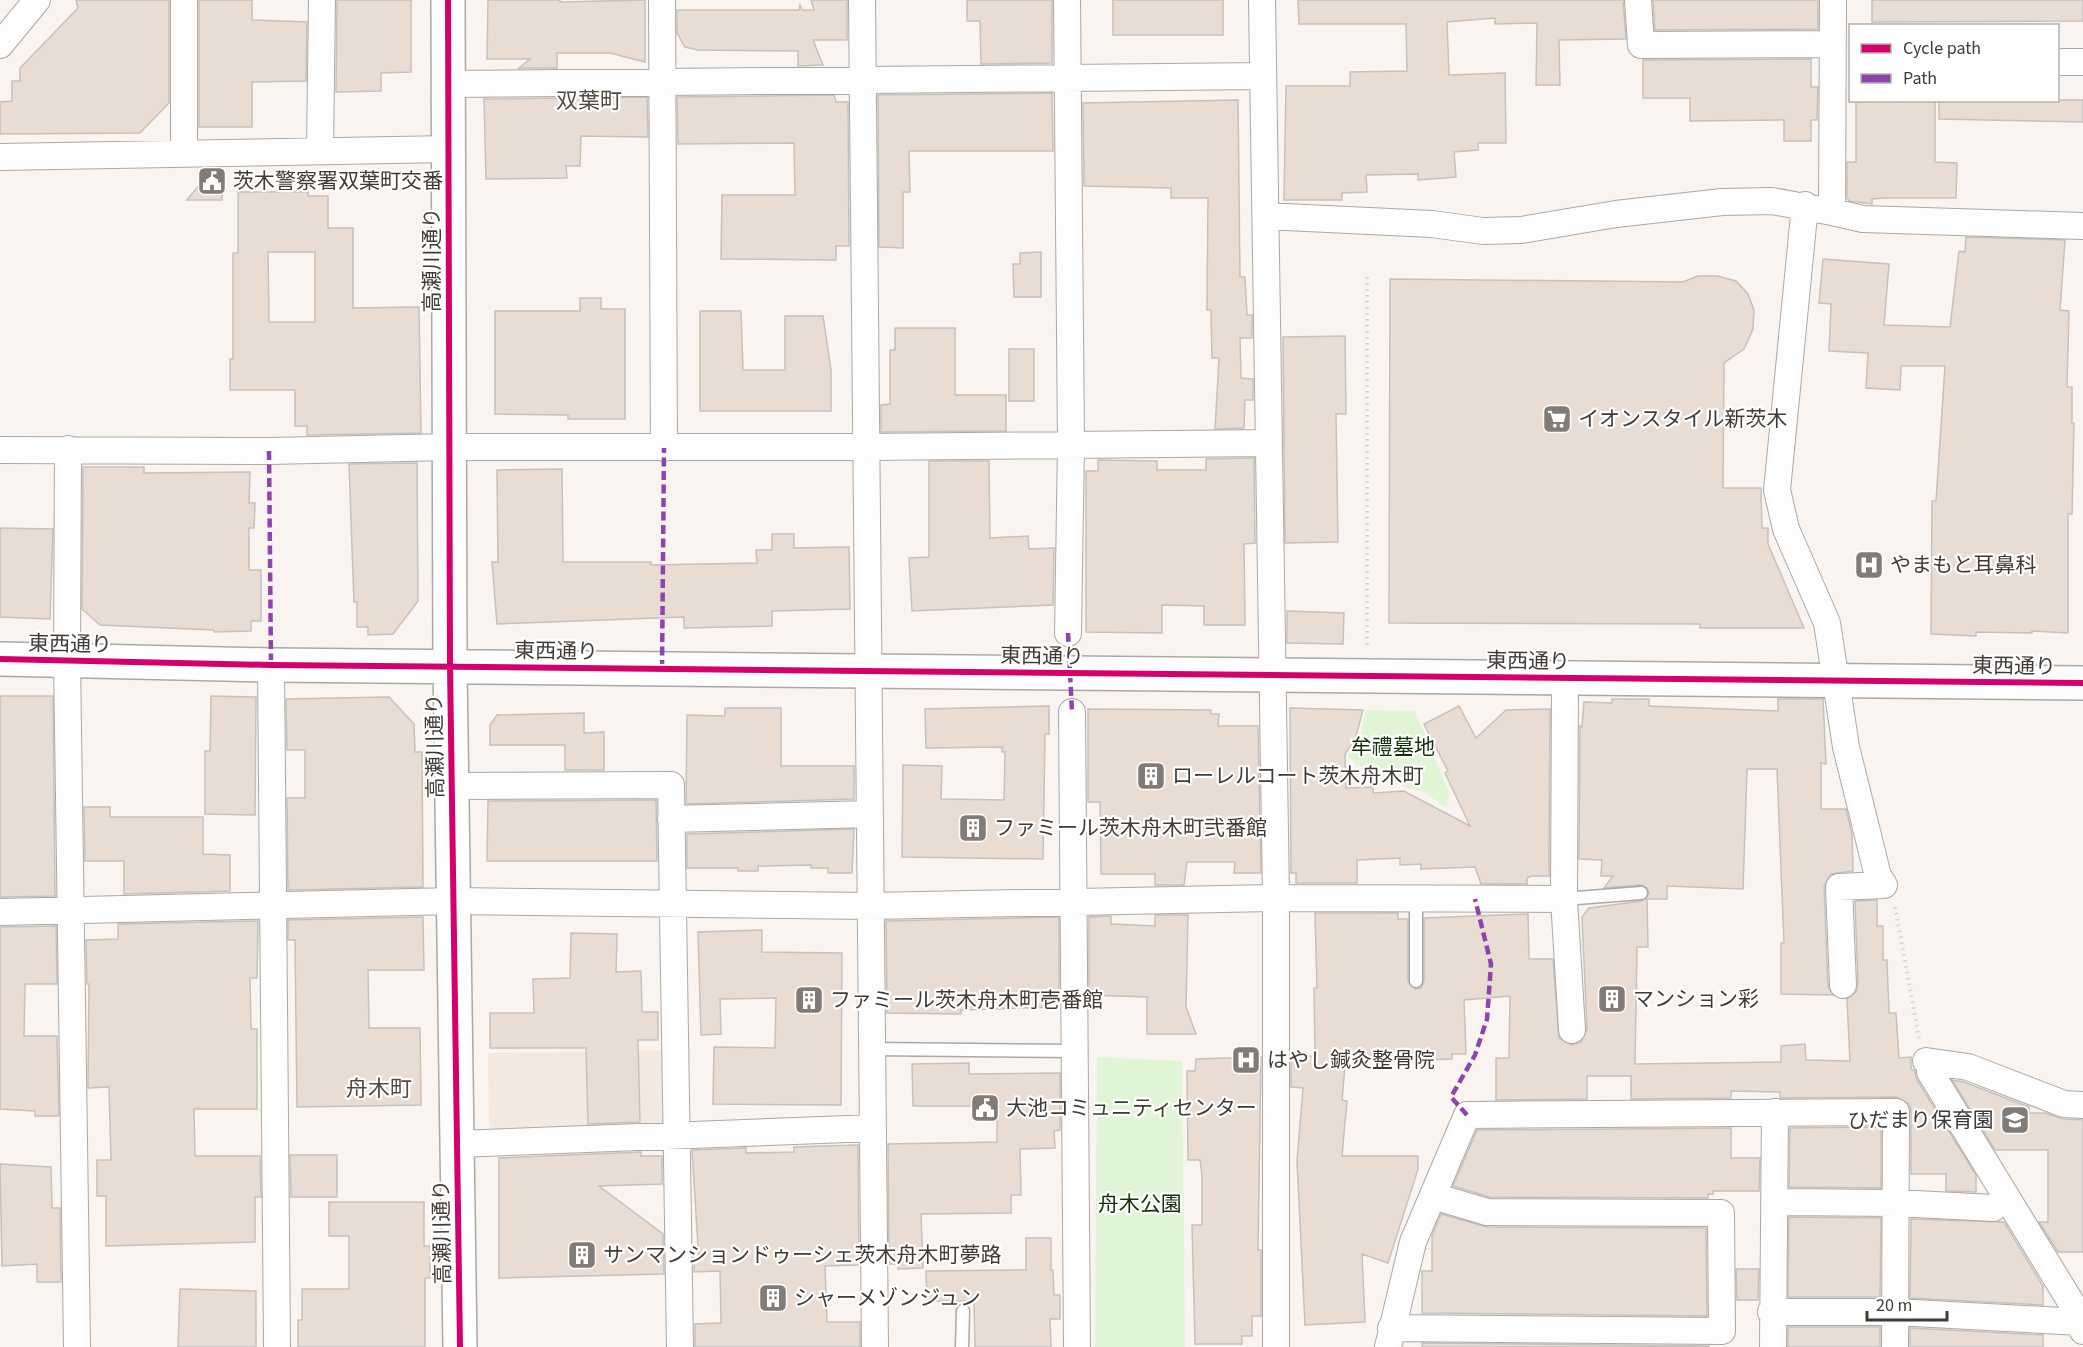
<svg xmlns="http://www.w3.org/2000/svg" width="2083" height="1347" font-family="'Source Sans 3','Noto Sans JP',sans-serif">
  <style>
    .built { fill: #f5e8de }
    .green { fill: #e0f5d6 }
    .building { fill: #e9ddd3; stroke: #c5c1bd; stroke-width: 1.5; fill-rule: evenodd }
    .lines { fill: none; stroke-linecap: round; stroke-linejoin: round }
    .lane-casing { stroke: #aca8a4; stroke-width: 15 }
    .street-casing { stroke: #aca8a4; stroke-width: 28 }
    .secondary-casing { stroke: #aca8a4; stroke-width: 36 }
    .path { stroke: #d5d4d2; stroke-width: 4; stroke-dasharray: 1.5 4.5; stroke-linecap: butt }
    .lane { stroke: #fefdfd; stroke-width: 12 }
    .street { stroke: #fefdfd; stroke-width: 26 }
    .secondary { stroke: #fefdfd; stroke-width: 33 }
    .quiet { stroke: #8e44ad; stroke-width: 4.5; stroke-dasharray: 9 4.5; stroke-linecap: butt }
    .cycleway-casing { stroke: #fff; stroke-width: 10 }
    .cycleway { stroke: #d6006c; stroke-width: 6 }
    .labels { text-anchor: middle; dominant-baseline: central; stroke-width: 4.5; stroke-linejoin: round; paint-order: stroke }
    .poi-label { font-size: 21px; fill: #403b37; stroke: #fff; text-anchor: start }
    .street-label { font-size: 21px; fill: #403b37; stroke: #fff }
    .park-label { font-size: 21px; fill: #113209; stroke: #fff }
    .neighbourhood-label { font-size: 22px; fill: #544a41; stroke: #fff }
  </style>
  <rect width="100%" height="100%" fill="#f9f4ef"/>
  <path class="built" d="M670 1050 665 1130 502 1133 489 1126 488 1053Z"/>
  <path class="green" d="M1366 710 1415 711 1450 794 1446 808 1425 793 1374 777 1347 756 1360 736Z
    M1097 1057 1182 1061 1185 1347H1095Z"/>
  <path class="building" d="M76 0H169V103L140 133 0 134V102L12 101V81H20V68L78 8Z
    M199 0H252V20L307 22 306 81 252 82V127H199Z
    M337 0H411V72L381 73V91L336 92Z
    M488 0H560V2L645 0V62L610 53H557V68H519L530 59H487Z
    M811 0H847V40H813L823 65 798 66V51L698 50 685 47 677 33V10H799L800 5 802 10H814Z
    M967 0H1052V63L981 64 980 21H967Z
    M1113 0H1223V35H1113Z
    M1298 0H1623L1626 39 1559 40 1560 85H1536L1537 23 1495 24V18L1447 22 1449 75 1505 73 1506 143H1478V150L1454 152 1456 177 1418 180V174L1366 175 1367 192 1342 193V200H1284L1286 86H1350V72L1407 71 1406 24H1299Z
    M1653 0H1818V29L1655 30Z
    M1872 0H2083V21L1872 22Z
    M1811 59V87H1818L1817 120H1811V141H1784V120L1690 121V98H1643V60Z
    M1052 93 1053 151H909L910 192H903V248L879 247 878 95Z
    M834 95 836 102H848L849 246H836V260L721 259 722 195H795L794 143 678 144 677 97Z
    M647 97 648 137 581 136 580 166H566L567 178 486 179 484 99Z
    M1238 100 1240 277H1245L1247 315H1252V338H1240L1241 378 1253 379V400H1245L1244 428 1215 429 1219 358H1212L1211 310H1207L1208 198H1171V188L1084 186 1083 103Z
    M1856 100H1935V162L1957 163 1956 198H1883L1872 199V204L1849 201 1847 198V162H1856Z
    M1939 100H2083V122L1939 119Z
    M213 168H221L222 200H187Z
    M238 192H308V196H328V228H353V308L419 307 421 433 307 435V426H295V390H230V359H233V253H238ZM268 252H315V322H269Z
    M1966 237 2065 240 2060 310 2069 311 2067 387H2072V423H2074L2072 514H2068V633L2032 631V633L1976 632V636L1931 634 1932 501H1936L1945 366H1901L1900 390 1866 388 1868 353 1829 351 1831 304 1819 303 1823 259 1889 264 1884 325 1950 327 1959 251 1965 252Z
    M1041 252V297H1014L1013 264H1020V253Z
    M1698 276H1717L1736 281 1748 294 1754 310 1753 329 1744 349 1724 363 1723 488H1761L1762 528H1768V544L1804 628H1700V624L1389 623 1390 279 1683 282Z
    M580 298H601V309H625V419H568V415L495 414V311H580Z
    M700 311H741L743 370H785V316H823L831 370V411H700Z
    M895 328H955V395H1006V431L881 432V405L890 404V350H895Z
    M1345 336 1346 414H1336L1338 542 1285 543 1283 337Z
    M1009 349H1034V401H1009Z
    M1254 458 1255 543 1244 544 1245 625H1204V606L1162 605V633L1086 632V471H1098V460L1157 461V470H1206V459Z
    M929 461H989L990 538 1028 536 1029 549 1054 548 1053 605 912 611 909 558 929 557Z
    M417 463 418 601 393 634 368 635V627H357V602H354L349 464Z
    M83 467H144V473L250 472 249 503H255L254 528H249V570H261V621H251V631L214 632V630L100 625 82 609Z
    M562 469 563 562H651V565L757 563 756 550H772V534H794V548L849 547 850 609 772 611V626L684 628V617L497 624 492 562H498L497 470Z
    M0 528 53 529 50 619 0 617Z
    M1287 611 1344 613 1343 644 1287 643Z
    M0 696H53L55 896 0 897Z
    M211 696 256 697 255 815 205 814V751H210Z
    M389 697 414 724 415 752H422L423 887 288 890 287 798H305V750H287L286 699Z
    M1612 699H1649V706L1778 711V699H1823L1826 764 1821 763V809H1846L1852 834 1853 871 1831 874 1824 887 1828 986 1833 995 1781 994V943H1784L1777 769H1747L1743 889 1667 886V899H1647L1648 947H1637L1635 1064 1781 1062V1046L1805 1044 1806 1060 1850 1061 1847 999 1856 992 1858 984 1855 901 1877 900V926H1883V960H1887L1889 1013H1896L1899 1058 1911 1057V1069L1915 1071 1917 1080 1976 1175V1192L1946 1191V1174H1911V1111L1909 1104 1896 1097 1780 1098V1092L1731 1091V1098L1631 1099V1076H1587V1099L1496 1100V1058H1509L1510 996 1464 1000 1466 1054H1452V1059L1398 1061 1397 1055 1346 1056 1342 1100 1347 1101 1342 1156H1418V1169L1388 1263 1362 1254 1365 1322 1305 1325 1297 1161 1303 1088 1291 1087V1057L1315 1056 1314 988H1317L1315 913H1398V919H1408V981L1415 989 1421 988 1424 981V918L1528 914 1529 959H1553L1559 1038 1572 1045 1581 1042 1587 1029 1582 917 1589 908 1642 901 1649 893 1647 888 1641 885 1604 888 1613 876H1601L1602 860 1579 859 1580 726 1582 727 1584 702 1612 703Z
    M1049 706V734H1045L1043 859 902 857 903 765 942 766 941 799 1004 800 1005 752H1002V747L926 748 925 709Z
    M1459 706 1476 738 1506 710 1550 709 1549 876H1531L1527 878V884H1481L1475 867 1421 869V864L1400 865V858L1357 860V883H1296V873H1291L1290 708 1363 710 1355 740 1345 754 1346 788 1373 787V793L1404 791 1470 826 1445 773 1448 771 1424 724Z
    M725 708H781V766H854V799L686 804 687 715 725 716Z
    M1088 709 1211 710V714H1219L1218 726H1258L1261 873H1234L1235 862H1187L1184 885H1155V874H1101L1100 802H1088Z
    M584 713V733L604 732V770H565V745H490V725L497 715Z
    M656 800 657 861H487L488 801Z
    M84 807H110V817H203V854L230 855V891L124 894V861H85Z
    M854 829 852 873H828V868H811V865L758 866V871H738V868H687V834Z
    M1155 915H1188L1186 1007 1196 1034H1147V997L1089 995V917L1111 916V924L1155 926Z
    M423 917 424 970H368L369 1028H420L421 1105 297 1107 295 940H288V920Z
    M1059 917V1007L961 1010V1014L887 1013 886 921Z
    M258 921 257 978H250L251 1029H257V1109H194L195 1156H260L261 1197H255V1242L106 1246V1196H97V1160H111L109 1087 88 1088 89 984H87L86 940 118 939V924Z
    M56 926 57 984H25L24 1036H57L59 1116H35V1111L0 1109V927Z
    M762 930V952L842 953 841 1105 713 1104 714 1047 775 1048 776 998 720 999 721 1034 701 1035 698 932Z
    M571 933 617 934 616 972 641 971 642 1012H658V1040H638L640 1122 588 1124 586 1048H490V1013H534L533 979 570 978Z
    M1261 1057 1258 1250H1261V1316H1252V1336H1242V1344H1195L1192 1225H1202V1175L1200 1160H1188L1187 1071H1195L1196 1059Z
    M969 1063V1074L1060 1073V1130L1054 1131 1055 1148 1020 1149 1021 1195H1011V1213L921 1214 923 1268 898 1269V1264H889L888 1144 997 1142V1106H913L912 1064Z
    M1952 1080 1964 1082 2029 1107V1113H2045L2063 1119 2083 1120V1252H2058L2039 1222H2048V1150H1995Z
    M1881 1127V1188L1789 1187 1790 1128Z
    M1731 1128V1158H1760L1759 1191H1713V1194H1708V1198L1489 1197 1453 1186 1477 1130Z
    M858 1145 859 1265 825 1266 827 1322H860V1347H695V1324L721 1323 720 1271 694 1272V1257L699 1261 692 1150 746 1148V1153L794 1152V1147Z
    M641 1152V1156H662V1184L599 1186 663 1234 664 1274 499 1278V1158Z
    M290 1155H337V1197H291Z
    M0 1164 51 1167 52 1208H60L61 1282H37V1264L2 1266Z
    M329 1202H424V1246H430V1278H425V1347H298V1320H302V1289H349V1236H329Z
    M1441 1214 1487 1227 1706 1228 1707 1316 1422 1313V1271H1432V1236Z
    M1789 1217 1881 1218 1880 1297H1788Z
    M1911 1219 2004 1222 2043 1286V1305L1910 1298Z
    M1026 1238H1051V1270H1053L1054 1295H1060V1319H1050L1051 1347H975L974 1301H927L926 1271 1026 1270Z
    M1736 1269H1759L1758 1300H1737Z
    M180 1289 256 1291V1347H178Z
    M1788 1327H1880V1347H1788Z
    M1910 1328 2043 1335V1347H1910Z
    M1422 1343 1709 1346V1347H1422Z"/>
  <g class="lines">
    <g class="lane-casing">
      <path id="lane" d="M1416 898V981
        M1564 899 1641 893
        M872 1049 1075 1051
        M962 1347 963 1311"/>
    </g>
    <g class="street-casing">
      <path id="street" d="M184 0V153
        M662 0 664 448
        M862 0 875 1347
        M1067 0 1071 443 1068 633
        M1262 0 1276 898V1347
        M1638 0 1641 45 1832 44
        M0 45 37 0
        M2058 62H2083
        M449 84 1263 76
        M320 150 322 0
        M0 157 449 149
        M1805 205 1777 490 1786 529 1827 623 1846 747 1878 876 1884 885 1839 887 1843 985
        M1832 212 1863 219 2083 226
        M1267 216 1432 224 1483 231 1521 230 1616 214 1722 202 1772 201 1832 212 1833 0
        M68 449 67 660 77 1347
        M0 450 269 451 450 447H866L1268 443
        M271 665 277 1347
        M1565 678 1564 899 1572 1030
        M1072 712 1077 1347
        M452 786 671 785 680 1347
        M671 819 870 814
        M0 912 453 901 871 906 1276 898 1564 899
        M1926 1061 1968 1067 2064 1104 2083 1105
        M1930 1072 2080 1317 2083 1331
        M457 1144 873 1128
        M1774 1202 1896 1203 1993 1208
        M1771 1312H1895L2081 1322
        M1391 1328 1722 1331 1721 1213 1487 1212 1433 1196
        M1388 1347 1413 1242 1467 1115 1896 1112 1895 1347
        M1773 1347 1775 1112"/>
    </g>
    <g class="secondary-casing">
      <path id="secondary" d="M448 0 450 666 460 1347
        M0 659 271 665 2083 683"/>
    </g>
    <path class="path" d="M1367 277V648
      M1895 907 1919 1038"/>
    <use href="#lane" class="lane"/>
    <use href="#street" class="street"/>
    <use href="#secondary" class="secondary"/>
    <path class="quiet" d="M269 451 271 665
      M1068 633 1072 712
      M662 669 664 448
      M1467 1115 1451 1097 1475 1055 1487 1019 1491 964 1475 899"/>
    <g class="cycleway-casing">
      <path id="cycleway" d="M448 0 450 666 460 1347
        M0 659 271 665 2083 683"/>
    </g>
    <use href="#cycleway" class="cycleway"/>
  </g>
  <defs>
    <g id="civic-square" transform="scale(1.5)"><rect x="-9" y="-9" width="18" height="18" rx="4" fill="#817c77" stroke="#fff"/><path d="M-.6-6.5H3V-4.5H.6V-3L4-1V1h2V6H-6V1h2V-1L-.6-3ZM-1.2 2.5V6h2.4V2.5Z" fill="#fff"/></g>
    <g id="supermarket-square" transform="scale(1.5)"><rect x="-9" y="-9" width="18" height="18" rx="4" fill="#817c77" stroke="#fff"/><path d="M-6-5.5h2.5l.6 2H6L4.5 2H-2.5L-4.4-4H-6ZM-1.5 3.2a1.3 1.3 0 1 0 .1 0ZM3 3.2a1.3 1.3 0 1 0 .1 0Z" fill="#fff"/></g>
    <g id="hospital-square" transform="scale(1.5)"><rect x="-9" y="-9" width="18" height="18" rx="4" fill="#817c77" stroke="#fff"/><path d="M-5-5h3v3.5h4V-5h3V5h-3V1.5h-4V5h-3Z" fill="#fff"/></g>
    <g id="building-square" transform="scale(1.5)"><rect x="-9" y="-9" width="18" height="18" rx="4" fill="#817c77" stroke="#fff"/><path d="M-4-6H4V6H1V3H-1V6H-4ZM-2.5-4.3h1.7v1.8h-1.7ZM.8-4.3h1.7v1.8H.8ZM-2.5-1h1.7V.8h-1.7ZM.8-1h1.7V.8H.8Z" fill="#fff"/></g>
    <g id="school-square" transform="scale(1.5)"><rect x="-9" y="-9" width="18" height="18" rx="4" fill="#817c77" stroke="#fff"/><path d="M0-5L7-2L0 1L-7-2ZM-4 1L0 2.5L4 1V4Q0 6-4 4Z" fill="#fff"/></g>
  </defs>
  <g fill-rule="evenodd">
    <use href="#civic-square" x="212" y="181"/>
    <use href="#supermarket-square" x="1557" y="419"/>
    <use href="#hospital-square" x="1869" y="565"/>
    <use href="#building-square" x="1151" y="776"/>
    <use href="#building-square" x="973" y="828"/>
    <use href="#building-square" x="1612" y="999"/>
    <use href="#building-square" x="809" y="1000"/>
    <use href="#hospital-square" x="1246" y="1060"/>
    <use href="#civic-square" x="985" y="1108"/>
    <use href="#school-square" x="2015" y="1120"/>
    <use href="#building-square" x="582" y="1255"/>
    <use href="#building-square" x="773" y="1298"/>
  </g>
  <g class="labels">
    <g class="poi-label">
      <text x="233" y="181">茨木警察署双葉町交番</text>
      <text x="1578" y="419">イオンスタイル新茨木</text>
      <text x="1890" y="565">やまもと耳鼻科</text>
      <text x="1172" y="776">ローレルコート茨木舟木町</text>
      <text x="994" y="828">ファミール茨木舟木町弐番館</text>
      <text x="1633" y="999">マンション彩</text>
      <text x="830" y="1000">ファミール茨木舟木町壱番館</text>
      <text x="1267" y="1060">はやし鍼灸整骨院</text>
      <text x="1006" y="1108">大池コミュニティセンター</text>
      <text x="1994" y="1120" text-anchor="end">ひだまり保育園</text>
      <text x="603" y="1255">サンマンションドゥーシェ茨木舟木町夢路</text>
      <text x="794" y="1298">シャーメゾンジュン</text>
    </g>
    <g class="street-label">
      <text transform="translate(432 260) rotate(-90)">高瀬川通り</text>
      <text transform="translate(70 644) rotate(1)">東西通り</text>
      <text transform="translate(556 651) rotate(1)">東西通り</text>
      <text transform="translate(1042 656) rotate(1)">東西通り</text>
      <text transform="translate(1528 661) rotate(1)">東西通り</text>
      <text transform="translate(2014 666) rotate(1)">東西通り</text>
      <text transform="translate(435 746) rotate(-91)">高瀬川通り</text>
      <text transform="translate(442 1232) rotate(-91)">高瀬川通り</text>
    </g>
    <g class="park-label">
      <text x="1393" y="747">牟禮墓地</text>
      <text x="1140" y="1204">舟木公園</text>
    </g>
    <g class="neighbourhood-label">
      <text x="589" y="101">双葉町</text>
      <text x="379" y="1089">舟木町</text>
    </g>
  </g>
  <rect x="1849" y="24" width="210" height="78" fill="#ffffff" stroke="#b3b1af" stroke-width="1.5"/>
  <rect x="1861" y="44" width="30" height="9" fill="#d6006c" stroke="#b3b1af" stroke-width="1.5"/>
  <text x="1903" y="54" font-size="18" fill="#403b37">Cycle path</text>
  <rect x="1861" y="74" width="30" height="9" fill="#8e44ad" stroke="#b3b1af" stroke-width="1.5"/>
  <text x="1903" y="84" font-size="18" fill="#403b37">Path</text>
  <path d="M1867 1311v9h80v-9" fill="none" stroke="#403b37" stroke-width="3"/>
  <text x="1876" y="1311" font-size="18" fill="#403b37" stroke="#ffffff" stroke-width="4.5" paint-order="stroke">20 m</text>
</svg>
